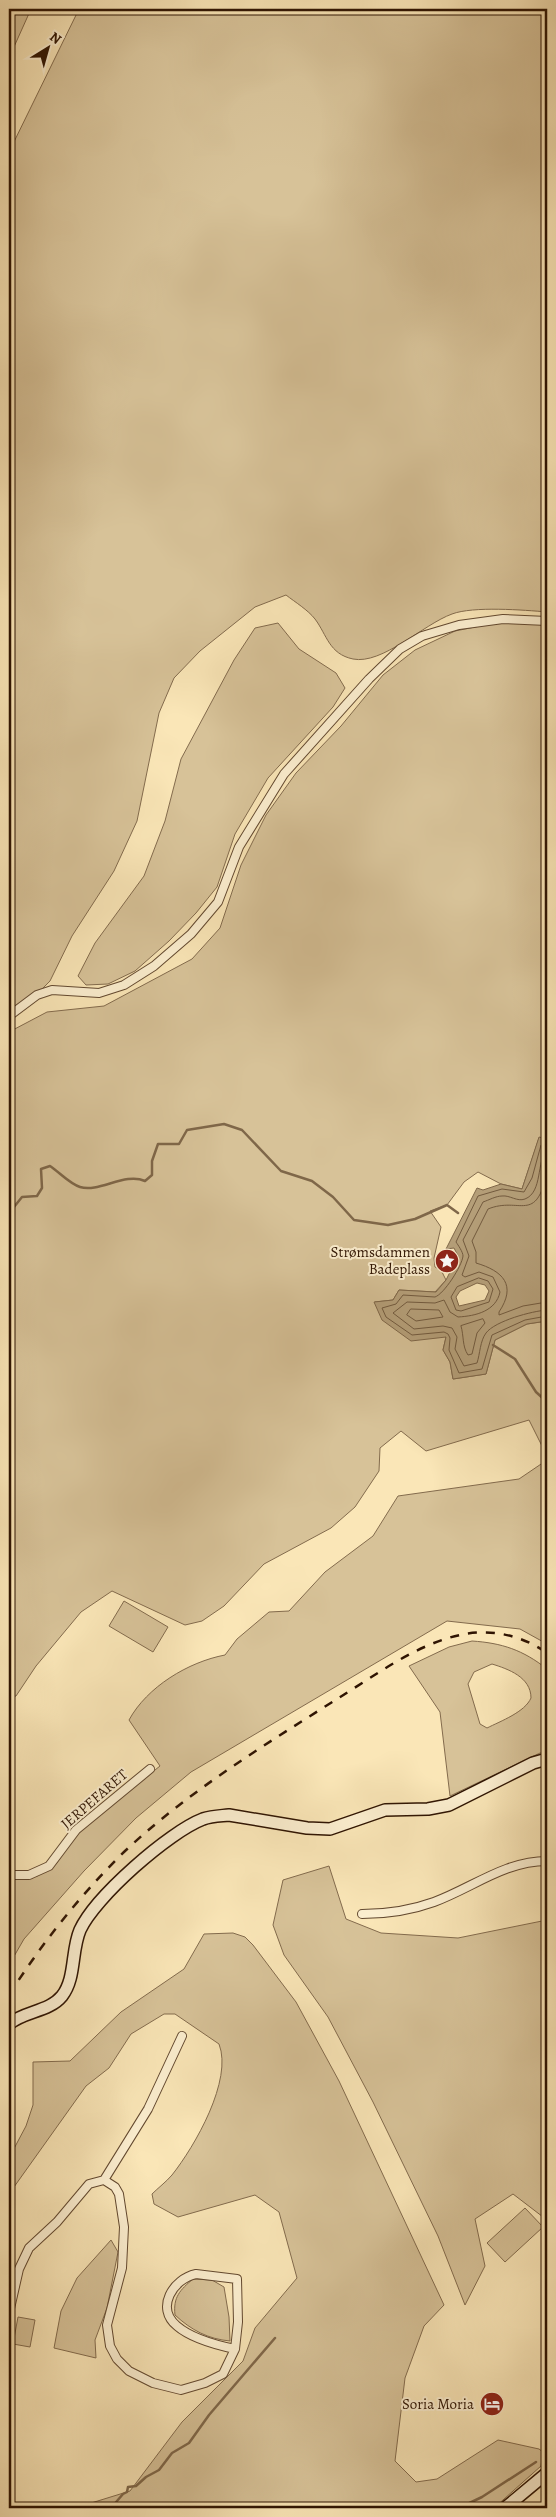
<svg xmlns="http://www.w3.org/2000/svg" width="556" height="2517" font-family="Alegreya,serif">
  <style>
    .green { fill: #d7c298; stroke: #836b4d; fill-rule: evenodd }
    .water { fill: #b59f79; stroke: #7f6749; fill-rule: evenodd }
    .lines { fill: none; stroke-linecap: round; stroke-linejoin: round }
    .shore { stroke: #725a3e; stroke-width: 1 }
    .stream { stroke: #7f6749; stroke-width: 2.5 }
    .street-casing { stroke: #62482f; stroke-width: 10 }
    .secondary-casing { stroke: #2f1402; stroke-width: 14 }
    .street { stroke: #fcefd0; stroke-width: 8 }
    .secondary { stroke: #fcefd0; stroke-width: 11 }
    .rail { stroke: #2f1402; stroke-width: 2.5; stroke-dasharray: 9 9; stroke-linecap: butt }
    .labels { text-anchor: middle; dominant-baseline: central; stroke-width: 4; stroke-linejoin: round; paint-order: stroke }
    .poi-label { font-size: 15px; fill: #2f1402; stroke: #fcefd0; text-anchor: end }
    .street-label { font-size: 15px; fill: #2f1402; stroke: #fcefd0 }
  </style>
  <rect width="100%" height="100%" fill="#fae6b7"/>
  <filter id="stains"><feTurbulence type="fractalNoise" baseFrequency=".004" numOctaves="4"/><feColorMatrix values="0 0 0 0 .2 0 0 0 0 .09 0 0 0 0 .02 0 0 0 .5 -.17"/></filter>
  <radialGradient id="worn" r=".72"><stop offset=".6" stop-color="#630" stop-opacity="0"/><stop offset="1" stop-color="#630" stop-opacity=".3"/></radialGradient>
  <path class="green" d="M9 9H31L9 58Z
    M79 9H547V612C524 610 473 606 452 614 424 624 382 665 353 659 329 654 327 635 315 619 308 610 295 602 286 595L255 607 200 651 174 678 159 713 137 821 114 871 72 936 50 981 32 999 9 1008V152Z
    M505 621 547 625V1139L539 1138 522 1189 501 1184 478 1172 464 1182 447 1205 430 1211 441 1227 434 1258 435 1267 441 1270 446 1280 435 1292 399 1290 393 1300 375 1302 446 1337 443 1350 450 1362 453 1379 486 1374 495 1340 527 1324 547 1321V1456L529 1420 426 1451 401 1431 380 1448 379 1471 355 1507 331 1528 264 1564 224 1606 202 1621 185 1625 112 1591 81 1612 36 1666 16 1696 9 1698V1032L47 1012 104 1006 192 959 220 928 241 865 266 815 296 773 341 726 383 675 415 650 455 631Z
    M278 623 299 649 336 673 345 688 333 707 268 778 235 834 217 887 196 913 169 941 135 971 108 984 86 985 78 976 95 943 144 876 165 821 181 759 234 660 255 628Z
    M547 1460V1644L520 1629 447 1621 191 1772 136 1818 84 1871 24 1939 9 1965V1873L24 1878 37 1876 47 1870 56 1864 76 1833 160 1766 129 1720C147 1687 188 1662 225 1655L237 1639 269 1612 289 1611 325 1572 373 1536 398 1496 519 1479Z
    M124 1601 168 1627 153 1652 109 1626Z
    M472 1641C502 1643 523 1650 547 1669V1752L540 1753 450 1796 440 1712 409 1666 449 1647ZM492 1664C508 1669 531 1677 531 1698 525 1712 501 1721 487 1728L480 1724 468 1684 474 1672Z
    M329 1866 346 1919 381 1933 458 1938 547 1920V2220L513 2194 475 2219 485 2266 465 2305 438 2236 373 2102 328 2017 284 1955 273 1925 283 1880Z
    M233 1933 245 1937 253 1945 296 2002 339 2081 444 2305 424 2326 405 2378 395 2461 416 2482 437 2479 498 2440 539 2449 543 2452 541 2466 494 2508H75L130 2491 182 2422 243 2361 255 2328 297 2278 279 2212 255 2195 178 2217 154 2204 152 2194C158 2188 166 2182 172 2175 195 2146 233 2080 219 2044L175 2014H164L131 2034 109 2068 86 2086 9 2194V2158L26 2126 33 2105V2062L70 2061 121 2012 184 1969 204 1934Z
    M525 2208 543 2227 505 2262 487 2243Z
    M111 2240 118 2252 107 2308 95 2340 96 2358 54 2348 61 2311 77 2278Z
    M193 2279 212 2280 224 2287 229 2317 230 2341C208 2339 191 2330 175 2315 173 2297 180 2290 193 2279Z
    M18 2317 35 2320 30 2347 13 2344Z"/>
  <path class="water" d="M539 1137 547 1139V1321L527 1324 495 1340 486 1374 453 1379 450 1362 443 1350 446 1337 411 1341 382 1320 374 1302 393 1300 399 1290 436 1292 446 1280 458 1256 454 1248 446 1249 477 1188 483 1190 501 1184 522 1189ZM477 1283 485 1285 489 1291 485 1300 459 1306 456 1297 460 1291Z"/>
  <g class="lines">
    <path class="shore" d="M547 1144 541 1145 532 1178 524 1192 502 1189 478 1196 456 1242C458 1245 463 1252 463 1256 462 1266 444 1294 435 1297L403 1295 396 1304 382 1308 386 1317 412 1335 444 1332 448 1334 450 1338 449 1350 459 1373 482 1369 492 1335 525 1320 547 1316
      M547 1150C536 1161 543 1192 525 1199 517 1202 510 1195 502 1196 496 1196 489 1200 483 1202L463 1240 469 1256 462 1275 465 1277 479 1272 493 1277 500 1292C496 1311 476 1316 458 1317L450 1312 444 1300 435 1303 407 1302 393 1313 414 1329 443 1326 452 1328 457 1337 455 1349 464 1366 477 1363C480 1354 480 1341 486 1333 495 1321 532 1311 547 1310
      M547 1172C536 1225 520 1196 488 1209L472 1241 476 1252V1263C503 1271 517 1285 499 1312V1315L523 1306 547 1302
      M479 1278 488 1281 493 1289 489 1302 461 1311 456 1310 451 1297 457 1287Z
      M411 1309 439 1310 443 1317 416 1321 407 1315Z
      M483 1319 485 1323 477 1333 472 1354 468 1355C462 1346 464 1336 461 1326Z"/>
    <path class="stream" d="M9 1210 14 1207 22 1197 37 1196 42 1188 41 1169 50 1166C59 1172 70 1184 80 1187 99 1193 125 1172 145 1181L152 1175V1161L158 1144H179L187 1130 224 1124 242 1130 281 1171 312 1181 333 1197 354 1220 388 1225 415 1219 447 1205 458 1213
      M493 1345 515 1359 536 1392 547 1402
      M111 2508 123 2494 127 2492 128 2487 136 2486 146 2477 159 2470 172 2453 189 2443 209 2415 275 2338
      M459 2508 482 2497 536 2462"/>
    <g class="street-casing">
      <path id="street" d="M9 1016 37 995 52 990 99 993 124 985 154 966 191 934 218 902 239 847 284 774 369 679 400 649 422 636 459 625 503 619 547 621
        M9 1875H29L49 1866 76 1830 150 1769
        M362 1914C385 1914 412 1910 434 1902 472 1888 505 1861 547 1861
        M104 2180 148 2109 182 2036
        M196 2274 237 2279 238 2322 235 2349C216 2345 192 2339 177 2326 155 2308 173 2279 196 2274Z
        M9 2313 19 2269 29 2248 57 2222 89 2184 104 2180 115 2187 119 2194 124 2227 122 2268 107 2325 110 2346 117 2359 129 2371 153 2383 181 2390 205 2383 223 2374 235 2349
        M9 2503 14 2508"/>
    </g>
    <g class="secondary-casing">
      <path id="secondary" d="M9 2024C24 2011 49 2012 62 1996 76 1978 71 1951 80 1930 95 1897 169 1832 203 1819 212 1816 220 1816 229 1815L307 1828 330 1829 385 1810 428 1809 449 1805 533 1763 547 1759
        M505 2508 547 2473"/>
    </g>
    <use href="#street" class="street"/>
    <use href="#secondary" class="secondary"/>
    <path class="rail" d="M9 1995C42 1943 81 1894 125 1851 189 1791 263 1746 337 1699 376 1675 419 1642 465 1634 494 1629 523 1636 547 1653"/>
  </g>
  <defs>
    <g id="sight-disc" transform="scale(1.25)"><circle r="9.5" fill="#8f2418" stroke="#fcefd0"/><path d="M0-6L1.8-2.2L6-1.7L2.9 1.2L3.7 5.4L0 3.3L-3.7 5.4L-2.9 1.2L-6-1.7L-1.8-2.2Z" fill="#fff"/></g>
    <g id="hotel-disc" transform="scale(1.25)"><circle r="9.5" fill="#8f2418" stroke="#fcefd0"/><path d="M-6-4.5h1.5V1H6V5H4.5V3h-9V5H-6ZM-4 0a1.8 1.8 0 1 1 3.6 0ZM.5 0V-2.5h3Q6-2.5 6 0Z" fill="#fff"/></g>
  </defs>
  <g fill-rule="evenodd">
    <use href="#sight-disc" x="447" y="1261"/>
    <use href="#hotel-disc" x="492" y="2404"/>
  </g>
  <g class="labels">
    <g class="poi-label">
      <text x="430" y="1252">Strømsdammen<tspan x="430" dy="17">Badeplass</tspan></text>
      <text x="474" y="2404">Soria Moria</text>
    </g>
    <g class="street-label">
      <text transform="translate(94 1799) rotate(-41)">JERPEFARET</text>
    </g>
  </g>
  <rect width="556" height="2517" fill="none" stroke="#fae6b7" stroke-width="30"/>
  <rect x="10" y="10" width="536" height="2497" fill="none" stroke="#2f1402" stroke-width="2.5"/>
  <rect x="15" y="15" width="526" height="2487" fill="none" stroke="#2f1402"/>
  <g transform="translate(48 48) rotate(37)" stroke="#fcefd0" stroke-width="4" paint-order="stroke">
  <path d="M0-4L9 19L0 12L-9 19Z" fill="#2f1402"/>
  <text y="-8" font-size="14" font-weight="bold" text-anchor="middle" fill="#2f1402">N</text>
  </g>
  <rect width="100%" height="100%" filter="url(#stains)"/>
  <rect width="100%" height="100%" fill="url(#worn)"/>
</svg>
